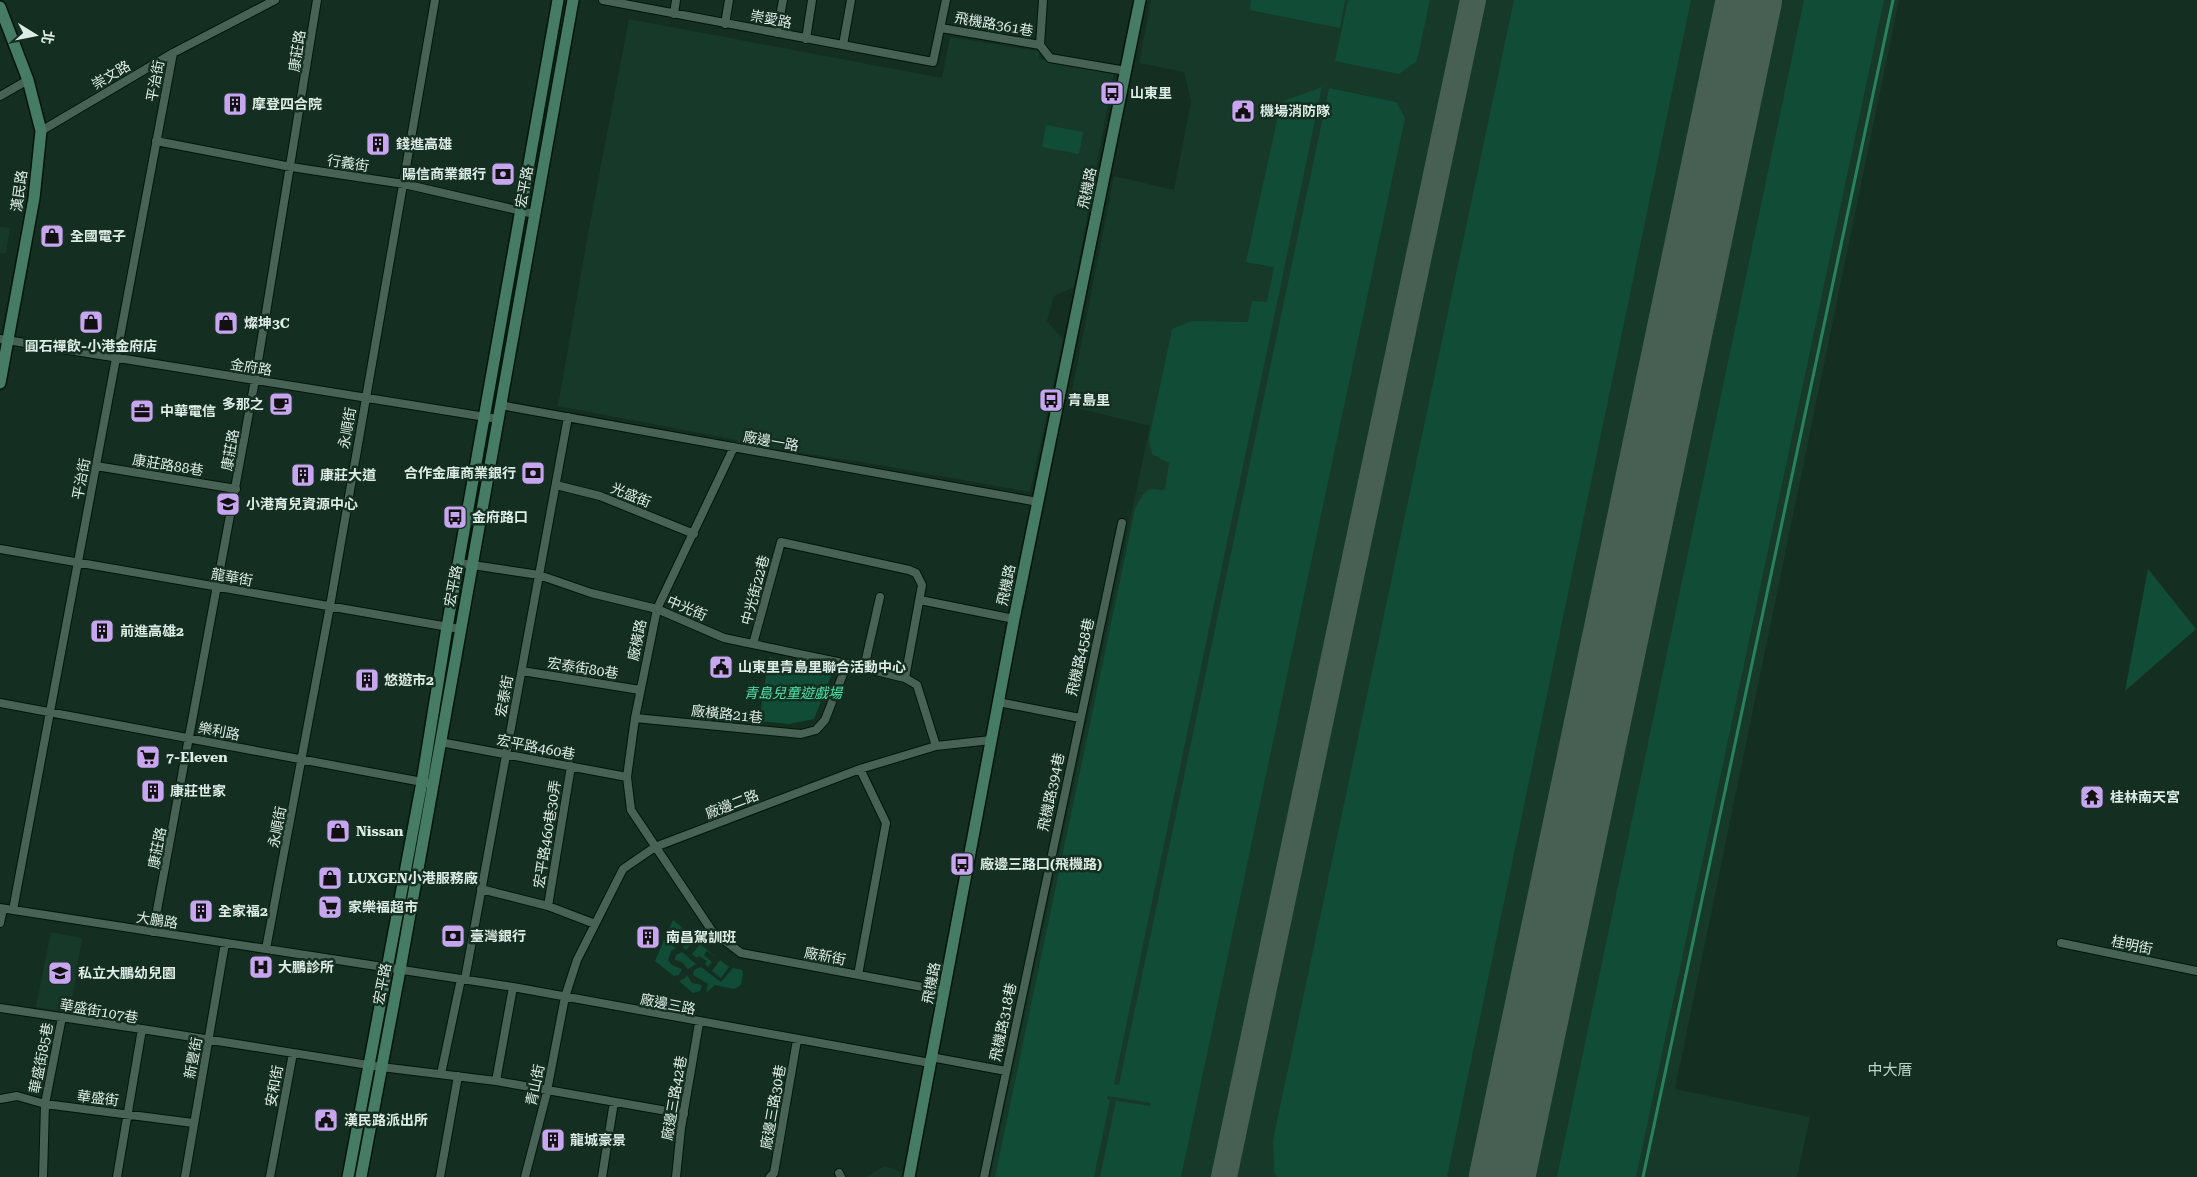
<svg xmlns="http://www.w3.org/2000/svg" width="2197" height="1177" font-family="'Roboto Serif','Noto Sans TC',serif">
  <style>
    .built { fill: #17392a }
    .green { fill: #114d36 }
    .lines { fill: none; stroke-linecap: round; stroke-linejoin: round }
    .stream { stroke: #28825e; stroke-width: 3 }
    .taxiway { stroke: #485f54; stroke-width: 26 }
    .runway { stroke: #485f54; stroke-width: 66 }
    .street-casing { stroke: #00160b; stroke-width: 10 }
    .secondary-casing { stroke: #00160b; stroke-width: 14 }
    .street { stroke: #486255; stroke-width: 8 }
    .secondary { stroke: #477c64; stroke-width: 11 }
    .labels { text-anchor: middle; dominant-baseline: central; stroke-width: 5; stroke-linejoin: round; paint-order: stroke }
    .street-label { font-size: 14px; fill: #ddece4; stroke: #142e22 }
    .poi-label { font-size: 14px; font-weight: bold; fill: #ddece4; stroke: #142e22; text-anchor: start }
    .park-label { font-size: 14px; font-style: italic; fill: #4be6a9; stroke: #142e22 }
    .neighbourhood-label { font-size: 15px; fill: #b9d7c8; stroke: #142e22 }
  </style>
  <rect width="100%" height="100%" fill="#142e22"/>
  <path class="built" d="M1151 0H1899L1675 1089 1810 1117 1797 1177H990L1150 426 1069 406 1114 176 1174 190 1191 101 1184 72 1139 63Z
    M629 19 942 78 950 37 1039 51V59L1114 73 1074 287 1054 296 1047 321 1063 339 1030 492 862 462 736 443 737 440 558 406 589 228Z
    M0 227 10 228 6 254 0 253Z
    M51 932 82 938 70 1013 36 1007Z
    M885 1166 901 1172 900 1177H866Z"/>
  <path class="green" d="M1251 0H1345L1340 28 1250 10Z
    M1348 0H1430L1417 61 1399 74 1335 61Z
    M1514 0H1691L1447 1177H1277L1274 1171 1273 1140Z
    M1804 0H1884L1636 1177H1557Z
    M1322 87 1114 1084 1119 1085 1329 88 1396 102 1405 118 1181 1177H1100L1116 1101 1150 1106 1151 1103 1108 1096 1107 1099 1110 1100 1094 1177H995L1135 509C1139 502 1143 490 1152 489 1157 489 1160 491 1165 489L1169 463 1152 454 1149 439 1172 329 1192 321 1248 322 1252 301 1267 302 1274 267 1246 262 1281 102Z
    M1046 125 1083 132 1079 154 1042 147Z
    M2148 569 2196 629 2125 691Z
    M769 657 833 671 814 719 789 724 759 721Z
    M673 920 696 939 694 941 686 935 683 939 690 945 686 950 683 947 685 944 677 938 675 940 667 934Z
    M664 940 676 948 671 951 668 960 673 966 682 969 679 975 674 976 655 961Z
    M700 944 716 957 707 951 704 955 712 962 708 967 705 964 707 961 699 956 697 958 692 954Z
    M682 952 696 964 688 969 682 962 675 960 676 955Z
    M720 960 729 967 721 978 712 971Z
    M701 967 721 982 733 968 742 970 743 974 741 985 734 989 715 985 706 993 708 984 693 975 694 970Z
    M687 975 692 983 702 985 700 991 693 993 679 981 685 978Z"/>
  <g class="lines">
    <path class="stream" d="M1643 1177 1893 0"/>
    <path class="taxiway" d="M1224 1177 1473 0"/>
    <path class="runway" d="M1502 1177 1749 0"/>
    <g class="street-casing">
      <path id="street" d="M603 0 933 62 946 0
        M674 14 676 0
        M725 24 729 0
        M941 28 1040 45 1050 58 1126 71
        M777 33 783 0
        M806 39 812 0
        M843 45 851 0
        M1040 45 1043 0
        M0 96 28 80
        M41 131 173 53 275 0
        M156 141 291 167 404 184 534 214
        M0 339 498 419
        M500 405 1038 502
        M734 447 657 609 635 718 627 777 631 810 712 931 741 953 944 991
        M96 466 236 489
        M556 485 600 496 694 534
        M0 549 460 629
        M459 563 539 575 591 593 657 609 724 638 847 664 905 678
        M920 600 1014 619
        M753 644 781 542 909 570 916 573 922 585 905 678 917 685 936 746
        M864 668 880 597
        M522 671 640 690
        M998 702 1080 718
        M0 703 433 784
        M635 718 801 734 816 730 825 720 847 664
        M440 742 627 777
        M481 889 548 906 595 924
        M548 906 571 766
        M0 908 513 987 930 1063
        M13 910 173 53
        M0 923 3 909
        M153 932 255 380 317 0
        M2061 943 2197 971
        M266 949 330 606 435 0
        M858 975 886 823 860 769
        M465 979 568 417
        M0 1008 142 1029 117 1177
        M142 1029 381 1067 496 1081 684 1114
        M931 1057 1006 1071
        M441 1074 461 979
        M496 1081 513 987
        M0 1099 17 1096 45 1104 193 1123
        M839 1173 841 1177
        M43 1177 45 1104 62 1017
        M185 1177 225 943
        M270 1177 293 1053
        M440 1177 458 1076
        M525 1177 546 1096 565 997 577 960 623 869 655 847 860 769 936 746 991 740
        M602 1177 614 1102
        M676 1177 681 1128 699 1023
        M770 1177 774 1173 797 1040
        M984 1177 1122 523"/>
    </g>
    <g class="secondary-casing">
      <path id="secondary" d="M0 7 28 80 41 131 34 198 0 383
        M348 1177 422 782 447 627 558 0
        M361 1177 400 970 573 0
        M909 1177 1014 619 1140 0"/>
    </g>
    <use href="#street" class="street"/>
    <use href="#secondary" class="secondary"/>
  </g>
  <defs>
    <g id="bus-square" transform="scale(1.25)"><rect x="-9" y="-9" width="18" height="18" rx="4" fill="#c8a6ef" stroke="#142e22"/><path d="M-5-6H5V4H4V6H2V4H-2V6H-4V4H-5ZM-3.5-4V0h7V-4ZM-3.5 1.2v1.5H-2V1.2ZM2 1.2v1.5H3.5V1.2Z" fill="#111"/></g>
    <g id="building-square" transform="scale(1.25)"><rect x="-9" y="-9" width="18" height="18" rx="4" fill="#c8a6ef" stroke="#142e22"/><path d="M-4-6H4V6H1V3H-1V6H-4ZM-2.5-4.3h1.7v1.8h-1.7ZM.8-4.3h1.7v1.8H.8ZM-2.5-1h1.7V.8h-1.7ZM.8-1h1.7V.8H.8Z" fill="#111"/></g>
    <g id="civic-square" transform="scale(1.25)"><rect x="-9" y="-9" width="18" height="18" rx="4" fill="#c8a6ef" stroke="#142e22"/><path d="M-.6-6.5H3V-4.5H.6V-3L4-1V1h2V6H-6V1h2V-1L-.6-3ZM-1.2 2.5V6h2.4V2.5Z" fill="#111"/></g>
    <g id="bank-square" transform="scale(1.25)"><rect x="-9" y="-9" width="18" height="18" rx="4" fill="#c8a6ef" stroke="#142e22"/><path d="M-6-4H6V4H-6ZM0-2.3a2.3 2.3 0 1 0 0 4.6a2.3 2.3 0 1 0 0-4.6Z" fill="#111"/></g>
    <g id="shop-square" transform="scale(1.25)"><rect x="-9" y="-9" width="18" height="18" rx="4" fill="#c8a6ef" stroke="#142e22"/><path d="M-5-2.5h2.3a2.7 3.5 0 0 1 5.4 0H5L5.5 6h-11ZM-1.5-2.5h3a1.5 2.3 0 0 0-3 0Z" fill="#111"/></g>
    <g id="cafe-square" transform="scale(1.25)"><rect x="-9" y="-9" width="18" height="18" rx="4" fill="#c8a6ef" stroke="#142e22"/><path d="M-5.5-4.5H6V0H3Q3 3.5 0 3.5H-2.5Q-5.5 3.5-5.5 0ZM3-3.2v2h1.7v-2ZM-6 4.5H4V6H-6Z" fill="#111"/></g>
    <g id="office-square" transform="scale(1.25)"><rect x="-9" y="-9" width="18" height="18" rx="4" fill="#c8a6ef" stroke="#142e22"/><path d="M-6-3h4V-5.5h4V-3h4V5H-6ZM-1-4.5V-3h2v-1.5ZM-6 0V1H6V0Z" fill="#111"/></g>
    <g id="school-square" transform="scale(1.25)"><rect x="-9" y="-9" width="18" height="18" rx="4" fill="#c8a6ef" stroke="#142e22"/><path d="M0-5L7-2L0 1L-7-2ZM-4 1L0 2.5L4 1V4Q0 6-4 4Z" fill="#111"/></g>
    <g id="supermarket-square" transform="scale(1.25)"><rect x="-9" y="-9" width="18" height="18" rx="4" fill="#c8a6ef" stroke="#142e22"/><path d="M-6-5.5h2.5l.6 2H6L4.5 2H-2.5L-4.4-4H-6ZM-1.5 3.2a1.3 1.3 0 1 0 .1 0ZM3 3.2a1.3 1.3 0 1 0 .1 0Z" fill="#111"/></g>
    <g id="temple-square" transform="scale(1.25)"><rect x="-9" y="-9" width="18" height="18" rx="4" fill="#c8a6ef" stroke="#142e22"/><path d="M0-6L5-2H3V0L6.5 2.5H4V6H1.5V3h-3V6H-4V2.5H-6.5L-3 0V-2H-5Z" fill="#111"/></g>
    <g id="hospital-square" transform="scale(1.25)"><rect x="-9" y="-9" width="18" height="18" rx="4" fill="#c8a6ef" stroke="#142e22"/><path d="M-5-5h3v3.5h4V-5h3V5h-3V1.5h-4V5h-3Z" fill="#111"/></g>
  </defs>
  <g fill-rule="evenodd">
    <use href="#bus-square" x="1112" y="93"/>
    <use href="#building-square" x="235" y="104"/>
    <use href="#civic-square" x="1243" y="111"/>
    <use href="#building-square" x="378" y="144"/>
    <use href="#bank-square" x="503" y="174"/>
    <use href="#shop-square" x="52" y="236"/>
    <use href="#shop-square" x="91" y="322"/>
    <use href="#shop-square" x="226" y="323"/>
    <use href="#bus-square" x="1051" y="400"/>
    <use href="#cafe-square" x="281" y="404"/>
    <use href="#office-square" x="142" y="411"/>
    <use href="#bank-square" x="533" y="473"/>
    <use href="#building-square" x="303" y="475"/>
    <use href="#school-square" x="228" y="504"/>
    <use href="#bus-square" x="455" y="517"/>
    <use href="#building-square" x="102" y="631"/>
    <use href="#civic-square" x="721" y="667"/>
    <use href="#building-square" x="367" y="680"/>
    <use href="#supermarket-square" x="148" y="757"/>
    <use href="#building-square" x="153" y="791"/>
    <use href="#temple-square" x="2092" y="797"/>
    <use href="#shop-square" x="338" y="831"/>
    <use href="#bus-square" x="962" y="864"/>
    <use href="#shop-square" x="330" y="878"/>
    <use href="#supermarket-square" x="330" y="907"/>
    <use href="#building-square" x="201" y="911"/>
    <use href="#bank-square" x="453" y="936"/>
    <use href="#building-square" x="648" y="937"/>
    <use href="#hospital-square" x="261" y="967"/>
    <use href="#school-square" x="60" y="973"/>
    <use href="#civic-square" x="326" y="1120"/>
    <use href="#building-square" x="553" y="1140"/>
  </g>
  <g class="labels">
    <g class="street-label">
      <text transform="translate(771 19) rotate(11)">崇愛路</text>
      <text transform="translate(994 24) rotate(10)">飛機路361巷</text>
      <text transform="translate(297 51) rotate(-81)">康莊路</text>
      <text transform="translate(111 75) rotate(-31)">崇文路</text>
      <text transform="translate(155 81) rotate(-79)">平治街</text>
      <text transform="translate(348 163) rotate(9)">行義街</text>
      <text transform="translate(524 187) rotate(-80)">宏平路</text>
      <text transform="translate(1087 188) rotate(-78)">飛機路</text>
      <text transform="translate(19 191) rotate(-82)">漢民路</text>
      <text transform="translate(251 367) rotate(9)">金府路</text>
      <text transform="translate(347 428) rotate(-80)">永順街</text>
      <text transform="translate(771 441) rotate(10)">廠邊一路</text>
      <text transform="translate(230 450) rotate(-80)">康莊路</text>
      <text transform="translate(168 465) rotate(9)">康莊路88巷</text>
      <text transform="translate(81 479) rotate(-79)">平治街</text>
      <text transform="translate(631 495) rotate(22)">光盛街</text>
      <text transform="translate(232 577) rotate(10)">龍華街</text>
      <text transform="translate(1006 585) rotate(-78)">飛機路</text>
      <text transform="translate(453 586) rotate(-79)">宏平路</text>
      <text transform="translate(755 590) rotate(-75)">中光街22巷</text>
      <text transform="translate(687 608) rotate(23)">中光街</text>
      <text transform="translate(637 640) rotate(-78)">廠橫路</text>
      <text transform="translate(1080 657) rotate(-77)">飛機路458巷</text>
      <text transform="translate(583 668) rotate(9)">宏泰街80巷</text>
      <text transform="translate(504 696) rotate(-80)">宏泰街</text>
      <text transform="translate(727 714) rotate(6)">廠橫路21巷</text>
      <text transform="translate(219 731) rotate(11)">樂利路</text>
      <text transform="translate(536 747) rotate(11)">宏平路460巷</text>
      <text transform="translate(1051 792) rotate(-78)">飛機路394巷</text>
      <text transform="translate(732 804) rotate(-21)">廠邊二路</text>
      <text transform="translate(277 827) rotate(-79)">永順街</text>
      <text transform="translate(547 834) rotate(-81)">宏平路460巷30弄</text>
      <text transform="translate(157 848) rotate(-79)">康莊路</text>
      <text transform="translate(157 920) rotate(9)">大鵬路</text>
      <text transform="translate(2132 945) rotate(12)">桂明街</text>
      <text transform="translate(825 956) rotate(11)">廠新街</text>
      <text transform="translate(931 983) rotate(-79)">飛機路</text>
      <text transform="translate(382 984) rotate(-79)">宏平路</text>
      <text transform="translate(668 1004) rotate(11)">廠邊三路</text>
      <text transform="translate(99 1011) rotate(10)">華盛街107巷</text>
      <text transform="translate(1003 1022) rotate(-78)">飛機路318巷</text>
      <text transform="translate(41 1058) rotate(-79)">華盛街85巷</text>
      <text transform="translate(193 1058) rotate(-79)">新豐街</text>
      <text transform="translate(535 1085) rotate(-78)">青山街</text>
      <text transform="translate(274 1086) rotate(-80)">安和街</text>
      <text transform="translate(98 1098) rotate(7)">華盛街</text>
      <text transform="translate(674 1098) rotate(-80)">廠邊三路42巷</text>
      <text transform="translate(773 1107) rotate(-80)">廠邊三路30巷</text>
    </g>
    <g class="poi-label">
      <text x="1130" y="93">山東里</text>
      <text x="252" y="104">摩登四合院</text>
      <text x="1260" y="111">機場消防隊</text>
      <text x="396" y="144">錢進高雄</text>
      <text x="486" y="174" text-anchor="end">陽信商業銀行</text>
      <text x="70" y="236">全國電子</text>
      <text x="244" y="323">燦坤3C</text>
      <text x="91" y="346" text-anchor="middle">圓石禪飲-小港金府店</text>
      <text x="1068" y="400">青島里</text>
      <text x="264" y="404" text-anchor="end">多那之</text>
      <text x="160" y="411">中華電信</text>
      <text x="516" y="473" text-anchor="end">合作金庫商業銀行</text>
      <text x="320" y="475">康莊大道</text>
      <text x="246" y="504">小港育兒資源中心</text>
      <text x="472" y="517">金府路口</text>
      <text x="120" y="631">前進高雄2</text>
      <text x="738" y="667">山東里青島里聯合活動中心</text>
      <text x="384" y="680">悠遊市2</text>
      <text x="166" y="757">7-Eleven</text>
      <text x="170" y="791">康莊世家</text>
      <text x="2110" y="797">桂林南天宮</text>
      <text x="356" y="831">Nissan</text>
      <text x="980" y="864">廠邊三路口(飛機路)</text>
      <text x="348" y="878">LUXGEN小港服務廠</text>
      <text x="348" y="907">家樂福超市</text>
      <text x="218" y="911">全家福2</text>
      <text x="470" y="936">臺灣銀行</text>
      <text x="666" y="937">南昌駕訓班</text>
      <text x="278" y="967">大鵬診所</text>
      <text x="78" y="973">私立大鵬幼兒園</text>
      <text x="344" y="1120">漢民路派出所</text>
      <text x="570" y="1140">龍城豪景</text>
    </g>
    <g class="park-label">
      <text x="793" y="693">青島兒童遊戲場</text>
    </g>
    <g class="neighbourhood-label">
      <text x="1890" y="1070">中大厝</text>
    </g>
  </g>
  <g transform="translate(35 35) rotate(100)" stroke="#142e22" stroke-width="4" paint-order="stroke">
  <path d="M0-4L9 19L0 12L-9 19Z" fill="#ddece4"/>
  <text y="-8" font-size="14" font-weight="bold" text-anchor="middle" fill="#ddece4">北</text>
  </g>
</svg>
